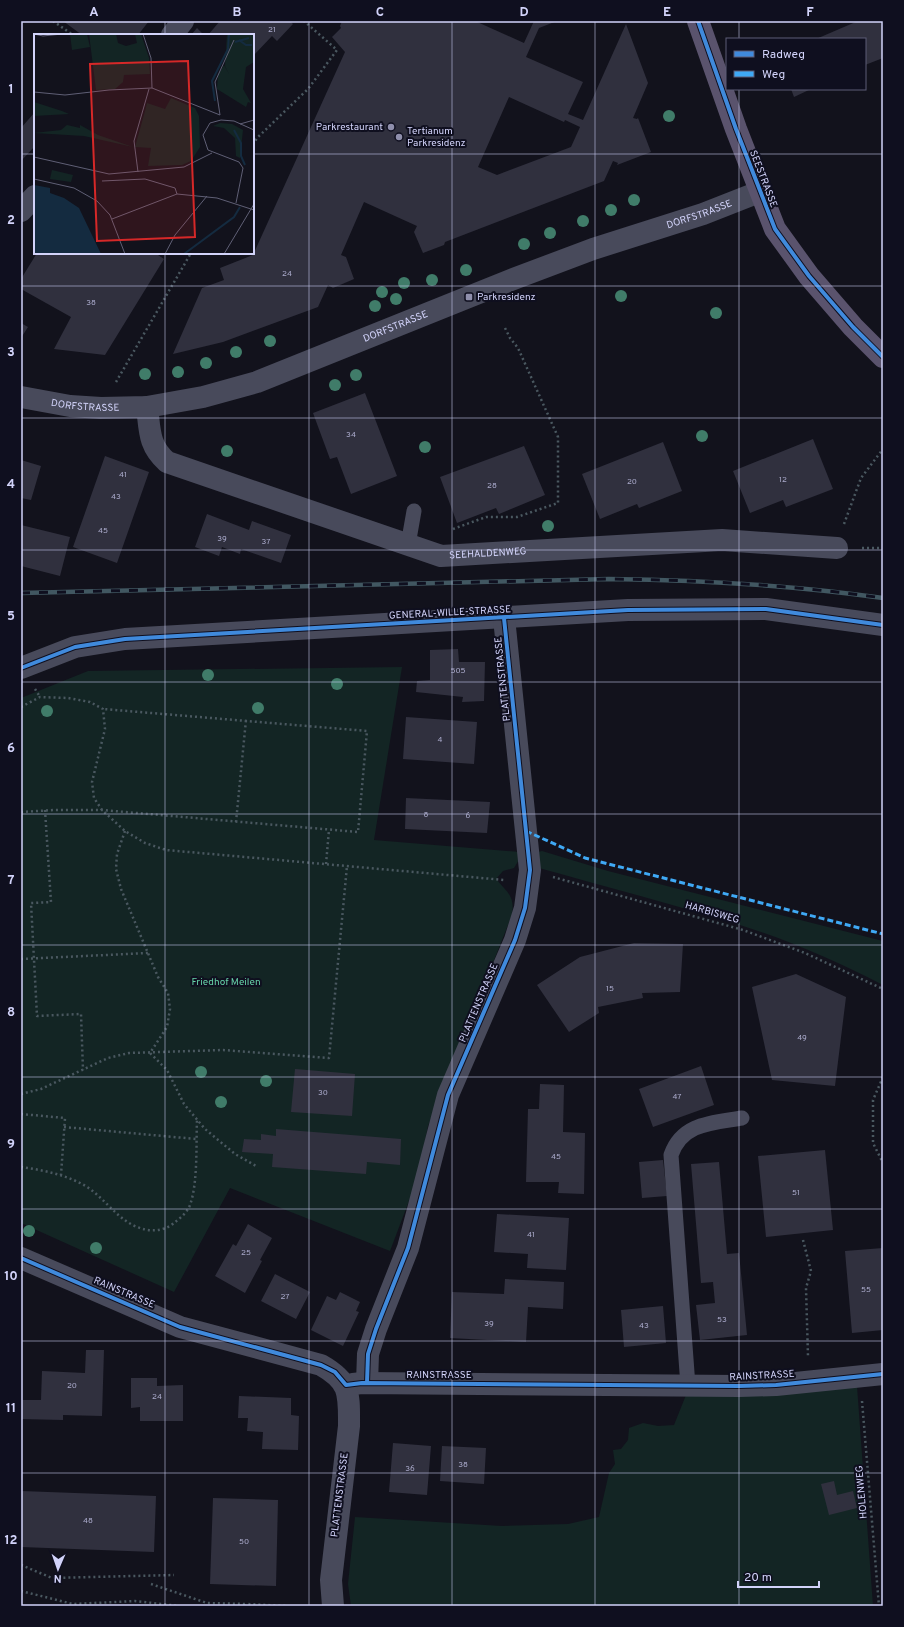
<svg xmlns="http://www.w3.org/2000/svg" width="904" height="1627" font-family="Overpass,sans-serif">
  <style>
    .green { fill: #132524 }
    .building { fill: #30303e; fill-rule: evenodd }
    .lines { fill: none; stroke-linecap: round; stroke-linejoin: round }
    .path { stroke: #4a5860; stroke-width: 2.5; stroke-dasharray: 2 3; stroke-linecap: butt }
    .service { stroke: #484a5b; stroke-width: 15 }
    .minor { stroke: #484a5b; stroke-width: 22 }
    .tertiary { stroke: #484a5b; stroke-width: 22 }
    .primary { stroke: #5a536d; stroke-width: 22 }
    .rail-casing { stroke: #415761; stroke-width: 4.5 }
    .rail { stroke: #0f0f1f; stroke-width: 3; stroke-dasharray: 9; stroke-linecap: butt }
    .quiet { stroke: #3fa9f5; stroke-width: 3; stroke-dasharray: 6 3; stroke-linecap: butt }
    .cycleway-casing { stroke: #0f0f1f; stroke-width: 6 }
    .cycleway { stroke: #408adc; stroke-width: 4 }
    .tree { fill: #407c69 }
    .grid { fill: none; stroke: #d2d3fa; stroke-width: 1; stroke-opacity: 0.55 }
    .poi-dot { fill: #8f8fac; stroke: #0f0f1f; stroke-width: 1.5 }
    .labels { text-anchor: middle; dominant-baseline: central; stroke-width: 4; stroke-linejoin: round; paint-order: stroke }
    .number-label { font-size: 8px; fill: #aaaacb }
    .poi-label { font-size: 10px; fill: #d2d3fa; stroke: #0f0f1f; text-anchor: start }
    .street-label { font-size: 10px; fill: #d2d3fa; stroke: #0f0f1f }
    .park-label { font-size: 10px; fill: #66d2a8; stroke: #0f0f1f }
    .inset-river { fill: none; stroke: #142b40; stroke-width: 2 }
    .inset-road { fill: none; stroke: #5f5f75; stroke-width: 1 }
    .view { fill: #d62828; fill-opacity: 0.15; stroke: #d62828; stroke-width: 2 }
    .inset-edge { fill: none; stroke: #d2d3fa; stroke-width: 2 }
    .neatline { fill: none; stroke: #d2d3fa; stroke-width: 1.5 }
    .grid-label { font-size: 13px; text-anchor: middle; font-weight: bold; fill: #d2d3fa }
  </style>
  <rect width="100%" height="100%" fill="#12121c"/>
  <path class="green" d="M402 667 374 840 520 852V858L514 868 503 871 496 879C508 893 515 896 512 915L428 1126 418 1177 390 1251 230 1188 174 1292 21 1223V698L88 671Z
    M542 851 608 871 883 941V985C838 962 791 941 743 926 676 905 607 887 539 868L538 852Z
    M857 1386 873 1606H351L348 1584 355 1517 502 1526 568 1524 599 1517 609 1473 615 1464 613 1450 621 1449 628 1440 629 1428 643 1423 658 1426 674 1425 686 1395Z"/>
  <path class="building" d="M63 21H149L138 35H82Z
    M220 21H290L293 24 277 41 272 36 253 56V35H208Z
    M342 21H475L524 43 534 21H557L539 28 526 57 583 82 568 114 583 120 626 24 648 83 633 118 637 119 638 118 651 152 617 165 618 163 613 161 604 181 445 242 444 245 423 253 414 232 417 226 364 202 341 255 346 257 354 279 333 288 328 285 318 307 223 342 173 354 202 288 224 280 220 268 253 255 345 52 332 37 341 28 340 26ZM509 97 564 122 565 120 580 127 571 147 497 175 478 167Z
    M858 21H880L883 27V58L865 65V39H816Z
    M197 28 204 35H191Z
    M791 89H811L794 97Z
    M35 112V146L21 161V128Z
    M37 253H155L164 259 105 355 54 349 71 317 21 289V279Z
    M21 323 28 327 21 338Z
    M365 393 397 476 351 494 337 457 330 459 313 413Z
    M813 439 833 489 786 507 783 500 750 513 733 471Z
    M663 442 682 491 639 508 637 504 600 519 582 474Z
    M524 446 545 495 499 514 496 508 457 523 440 477Z
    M105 456 149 472 117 563 73 547Z
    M21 460 41 466 31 500 21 498Z
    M207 514 249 530 252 521 291 535 281 563 241 549 240 554 222 547 219 556 195 547Z
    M21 525 70 537 60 576 21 566Z
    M458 649 459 662H485L484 701 462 702 463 697 416 692 417 681 430 680V650Z
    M406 717 477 722 474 764 403 759Z
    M406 798 490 802 487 833 405 829Z
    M634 943 683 944 680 992 642 993 643 998 598 1007 599 1013 569 1032 537 985 580 957Z
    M796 974 846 997 835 1086 772 1080 752 987Z
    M701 1066 714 1105 653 1127 639 1089Z
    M295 1069 355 1074 352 1116 291 1112Z
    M540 1084 564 1085 563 1132 585 1133 584 1194 558 1193 559 1182H526L528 1109H539Z
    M276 1129 401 1139 400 1165 367 1162 366 1174 272 1167 273 1154 242 1152 244 1139 261 1140V1134L276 1136Z
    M825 1150 833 1230 766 1237 758 1156Z
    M663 1160 667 1196 642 1198 639 1162Z
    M719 1162 727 1254 739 1253 747 1335 700 1340 696 1305 715 1303 713 1282 701 1283 691 1164Z
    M497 1214 569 1218 566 1270 527 1268 528 1254 494 1252Z
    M248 1224 272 1238 260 1260 262 1261 245 1293 215 1276 233 1244 236 1246Z
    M883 1248V1330L852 1333 845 1251Z
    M275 1274 310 1292 296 1319 261 1301Z
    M505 1279 564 1282 563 1309 528 1307 526 1342 450 1338 452 1292 504 1294Z
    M340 1292 360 1302 356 1311 359 1312 343 1346 311 1330 327 1296 336 1300Z
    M663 1306 666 1343 624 1347 621 1310Z
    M86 1350H104L102 1416 63 1415V1420L21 1419V1400H41L42 1371 85 1373Z
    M131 1378H157V1386L183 1385V1421H140V1407L131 1408Z
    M239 1396 291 1398V1415L299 1416 298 1450 262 1449 263 1432 247 1431 248 1418H238Z
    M393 1443 431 1446 427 1495 389 1492Z
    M442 1446 486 1448 484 1484 440 1481Z
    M834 1481 837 1495 853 1491 857 1508 829 1515 821 1484Z
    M21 1491 156 1496 154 1552 21 1547Z
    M213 1498 278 1500 276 1586 210 1584Z"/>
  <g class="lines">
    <path class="path" d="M53 21 73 35
      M253 145 257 138 308 89 337 50 304 21
      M116 382 191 253
      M844 524 861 478 883 449
      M453 529 486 517H517L558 503V437L518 348 510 338 504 326
      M862 548H883
      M35 689 40 697
      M21 707 40 697 68 698 90 702 103 709 105 729 92 782 94 798 102 810 125 831 145 843 166 850 504 880
      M45 810 51 902 31 903 37 1016 81 1014 83 1070
      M21 812 53 810H102L358 832 367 731 103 709
      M236 822 246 720
      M125 831 117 854 116 869 121 889 158 977 168 993 170 1009 167 1027 150 1053 167 1070 184 1104 205 1129 235 1154 256 1166
      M326 864 329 830
      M553 877 743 930 805 953 883 989
      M21 959 148 953
      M883 1077 873 1100V1143L883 1163
      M21 1094 41 1089 108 1058 129 1053 223 1050 329 1058 347 866
      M21 1114 65 1118 61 1175
      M64 1127 196 1139
      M21 1167C42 1170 63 1174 82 1184 103 1195 115 1218 137 1227 150 1232 163 1232 174 1223 180 1218 187 1213 190 1205 198 1183 196 1144 197 1120
      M803 1240 811 1271 806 1288 808 1356
      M862 1401 879 1606
      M21 1565 52 1578 174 1575
      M151 1584 207 1603 247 1604
      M21 1591 73 1604 135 1601 179 1606
      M244 1606 247 1604 286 1606"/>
    <path class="service" d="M408 545 414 511
      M688 1386 671 1155C682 1123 712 1123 742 1118"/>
    <g class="minor">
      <path d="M172 35 183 21"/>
      <path d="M21 211 35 196"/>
      <path id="s1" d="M147 407C150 430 148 445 167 462L441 556 722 540 837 548"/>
      <path d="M21 668 75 647 125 639 628 610 766 609 883 625"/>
      <path d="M367 1383 368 1354 376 1329 408 1248 448 1095 515 940 525 908 530 870 504 618"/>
      <path d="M353 1384 362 1383 739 1386 776 1385 883 1374"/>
    </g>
    <g class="tertiary">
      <path id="s2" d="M21 397 70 406 101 408 147 407 203 397 257 382 516 278 593 249 703 214 759 192"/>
      <path d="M21 1258 180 1327 321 1365C351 1382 349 1394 349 1426L331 1580 333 1606"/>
    </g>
    <path class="primary" d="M698 21 736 129 775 229 809 276 853 327 883 357"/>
    <g class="rail-casing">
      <path id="rail" d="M21 593 609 579C701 580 792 585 883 598"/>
    </g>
    <use href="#rail" class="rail"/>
    <path class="quiet" d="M526 831 585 858 883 934"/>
    <g class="cycleway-casing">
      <path id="cycleway" d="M698 21 736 129 775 229 809 276 853 327 883 357
        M21 668 75 647 125 639 628 610 766 609 883 625
        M21 1258 180 1327 321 1365 335 1372 346 1385 362 1383 739 1386 776 1385 883 1374
        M367 1383 368 1354 376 1329 408 1248 448 1095 515 940 525 908 530 870 504 618"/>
    </g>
    <use href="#cycleway" class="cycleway"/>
  </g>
  <g class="tree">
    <circle cx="669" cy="116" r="6"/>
    <circle cx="634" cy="200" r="6"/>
    <circle cx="611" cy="210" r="6"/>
    <circle cx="583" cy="221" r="6"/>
    <circle cx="550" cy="233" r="6"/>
    <circle cx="524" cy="244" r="6"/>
    <circle cx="466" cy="270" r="6"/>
    <circle cx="432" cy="280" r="6"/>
    <circle cx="404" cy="283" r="6"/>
    <circle cx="382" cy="292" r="6"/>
    <circle cx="621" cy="296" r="6"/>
    <circle cx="396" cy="299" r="6"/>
    <circle cx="375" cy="306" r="6"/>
    <circle cx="716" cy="313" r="6"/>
    <circle cx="270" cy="341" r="6"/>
    <circle cx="236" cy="352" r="6"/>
    <circle cx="206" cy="363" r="6"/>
    <circle cx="178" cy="372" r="6"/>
    <circle cx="145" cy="374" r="6"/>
    <circle cx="356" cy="375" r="6"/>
    <circle cx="335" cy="385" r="6"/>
    <circle cx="702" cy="436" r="6"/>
    <circle cx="425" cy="447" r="6"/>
    <circle cx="227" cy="451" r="6"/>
    <circle cx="548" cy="526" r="6"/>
    <circle cx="208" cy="675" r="6"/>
    <circle cx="337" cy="684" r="6"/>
    <circle cx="258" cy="708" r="6"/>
    <circle cx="47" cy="711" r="6"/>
    <circle cx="201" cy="1072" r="6"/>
    <circle cx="266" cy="1081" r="6"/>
    <circle cx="221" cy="1102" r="6"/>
    <circle cx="29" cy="1231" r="6"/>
    <circle cx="96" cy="1248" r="6"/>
  </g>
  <path class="grid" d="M165 21V35M309 21V1606M452 21V1606M595 21V1606M739 21V39M739 89V1606M21 154H35M253 154H883M165 253V1606M21 286H883M21 418H883M21 550H883M21 682H883M21 814H883M21 945H883M21 1077H883M21 1209H883M21 1341H883M21 1473H883"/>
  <g class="poi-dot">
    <circle cx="391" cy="127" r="4"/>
    <circle cx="399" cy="137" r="4"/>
    <rect x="465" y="293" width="8" height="8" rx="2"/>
  </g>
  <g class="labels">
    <g class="number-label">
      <text x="272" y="30">21</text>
      <text x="287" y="274">24</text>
      <text x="91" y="303">38</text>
      <text x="351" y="435">34</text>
      <text x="123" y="475">41</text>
      <text x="783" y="480">12</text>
      <text x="632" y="482">20</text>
      <text x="492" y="486">28</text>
      <text x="116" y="497">43</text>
      <text x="103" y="531">45</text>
      <text x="222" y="539">39</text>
      <text x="266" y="542">37</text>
      <text x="458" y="671">505</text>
      <text x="440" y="740">4</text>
      <text x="426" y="815">8</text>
      <text x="468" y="816">6</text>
      <text x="610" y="989">15</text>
      <text x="802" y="1038">49</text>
      <text x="323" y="1093">30</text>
      <text x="677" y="1097">47</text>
      <text x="556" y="1157">45</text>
      <text x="796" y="1193">51</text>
      <text x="531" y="1235">41</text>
      <text x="246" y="1253">25</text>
      <text x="866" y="1290">55</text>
      <text x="285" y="1297">27</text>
      <text x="722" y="1320">53</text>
      <text x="489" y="1324">39</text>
      <text x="644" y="1326">43</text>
      <text x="72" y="1386">20</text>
      <text x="157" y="1397">24</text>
      <text x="463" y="1465">38</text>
      <text x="410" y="1469">36</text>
      <text x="88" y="1521">48</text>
      <text x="244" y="1542">50</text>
    </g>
    <g class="poi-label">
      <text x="383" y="127" text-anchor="end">Parkrestaurant</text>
      <text x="407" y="131">Tertianum<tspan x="407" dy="12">Parkresidenz</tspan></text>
      <text x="477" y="297">Parkresidenz</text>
    </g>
    <g class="street-label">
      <text transform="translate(763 179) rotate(69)">SEESTRASSE</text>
      <text stroke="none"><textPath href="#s2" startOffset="713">DORFSTRASSE</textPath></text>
      <text stroke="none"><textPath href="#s2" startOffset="389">DORFSTRASSE</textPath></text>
      <text stroke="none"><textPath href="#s2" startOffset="65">DORFSTRASSE</textPath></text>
      <text stroke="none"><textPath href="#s1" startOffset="397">SEEHALDENWEG</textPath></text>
      <text transform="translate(450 613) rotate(-3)">GENERAL-WILLE-STRASSE</text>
      <text transform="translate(503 679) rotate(-96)">PLATTENSTRASSE</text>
      <text transform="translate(712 913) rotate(16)">HARBISWEG</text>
      <text transform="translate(479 1003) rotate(-67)">PLATTENSTRASSE</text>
      <text transform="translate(124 1293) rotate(23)">RAINSTRASSE</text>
      <text x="439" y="1375">RAINSTRASSE</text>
      <text transform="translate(762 1376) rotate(-3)">RAINSTRASSE</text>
      <text transform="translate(862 1492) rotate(-95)">HOLENWEG</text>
      <text transform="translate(340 1495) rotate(-83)">PLATTENSTRASSE</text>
    </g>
    <g class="park-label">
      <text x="226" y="982">Friedhof Meilen</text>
    </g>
  </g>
  <g transform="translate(34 34)">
    <rect width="220" height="220" fill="#12121c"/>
    <path d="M36 0H53L56 13 38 16ZM55 0H82L84 9 92 12 103 9 101 0H107L115 24 116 40 90 41 89 48 81 55 62 56ZM193 0H220V28L212 33 209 55 217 69 214 68 212 73 183 55 184 41 190 31 195 40 191 32ZM137 64 161 74 165 82 166 113 157 127 148 131 114 132 117 114 101 113 111 77 113 69 131 75ZM0 68 28 77 35 80 0 82ZM186 89 198 90 209 96 206 124 202 122 201 104 190 94 179 92ZM33 91 46 94V91L64 101 99 113 50 102 0 99 27 96ZM18 136 39 141 37 148 16 145Z" fill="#132524"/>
    <path d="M0 151 16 154V159L30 164 45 174 67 220H0Z" fill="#142b40"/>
    <path class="inset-river" d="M205 6 212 11H218M201 8 215 4M181 67 178 47 194 15 195 0M200 96 207 109V122L211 131M150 220 200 183 206 173"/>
    <path class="inset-road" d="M0 0 9 2 28 0M109 0 117 24 118 54M0 58 31 61 75 56 118 54 186 81M186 81 181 48 200 6M206 90 220 86M0 123 75 140 150 133 178 119M104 138 100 107 115 55M0 145 40 154 63 167 76 181 91 220M68 147 111 145 141 154 143 160M202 169 209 134 205 128 174 116 169 101 176 89 187 86 200 87 220 96M78 185 143 160 183 164 220 176M131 220 141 201 173 162M190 220 220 170"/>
    <path class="view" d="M154 27 161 203 63 207 56 30Z"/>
    <rect width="220" height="220" class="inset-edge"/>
  </g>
  <rect width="904" height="1627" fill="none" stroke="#0f0f1f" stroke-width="44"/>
  <rect x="726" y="38" width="140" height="52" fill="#0f0f1f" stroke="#5d5d77"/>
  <rect x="734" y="51" width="20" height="6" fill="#408adc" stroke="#5d5d77"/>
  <text x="762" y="58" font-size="12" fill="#d2d3fa">Radweg</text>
  <rect x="734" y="71" width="20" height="6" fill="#3fa9f5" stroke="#5d5d77"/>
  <text x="762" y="78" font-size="12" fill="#d2d3fa">Weg</text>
  <g transform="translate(58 1569) rotate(182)" stroke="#0f0f1f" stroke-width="3" paint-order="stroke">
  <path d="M0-3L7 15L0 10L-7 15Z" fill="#d2d3fa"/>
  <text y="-6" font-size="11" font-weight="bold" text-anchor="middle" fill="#d2d3fa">N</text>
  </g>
  <path d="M738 1581v6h81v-6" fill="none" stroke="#d2d3fa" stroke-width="2"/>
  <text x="744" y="1581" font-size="12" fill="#d2d3fa" stroke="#0f0f1f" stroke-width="3" paint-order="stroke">20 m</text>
  <rect x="22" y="22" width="860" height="1583" class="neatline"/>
  <g class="grid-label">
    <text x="94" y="16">A</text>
    <text x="237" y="16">B</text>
    <text x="380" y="16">C</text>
    <text x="524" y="16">D</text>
    <text x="667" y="16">E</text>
    <text x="810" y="16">F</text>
    <text x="11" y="93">1</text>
    <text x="11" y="224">2</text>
    <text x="11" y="356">3</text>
    <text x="11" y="488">4</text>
    <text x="11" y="620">5</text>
    <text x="11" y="752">6</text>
    <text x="11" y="884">7</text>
    <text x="11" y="1016">8</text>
    <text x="11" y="1148">9</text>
    <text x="11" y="1280">10</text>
    <text x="11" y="1412">11</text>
    <text x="11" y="1544">12</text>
  </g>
</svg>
